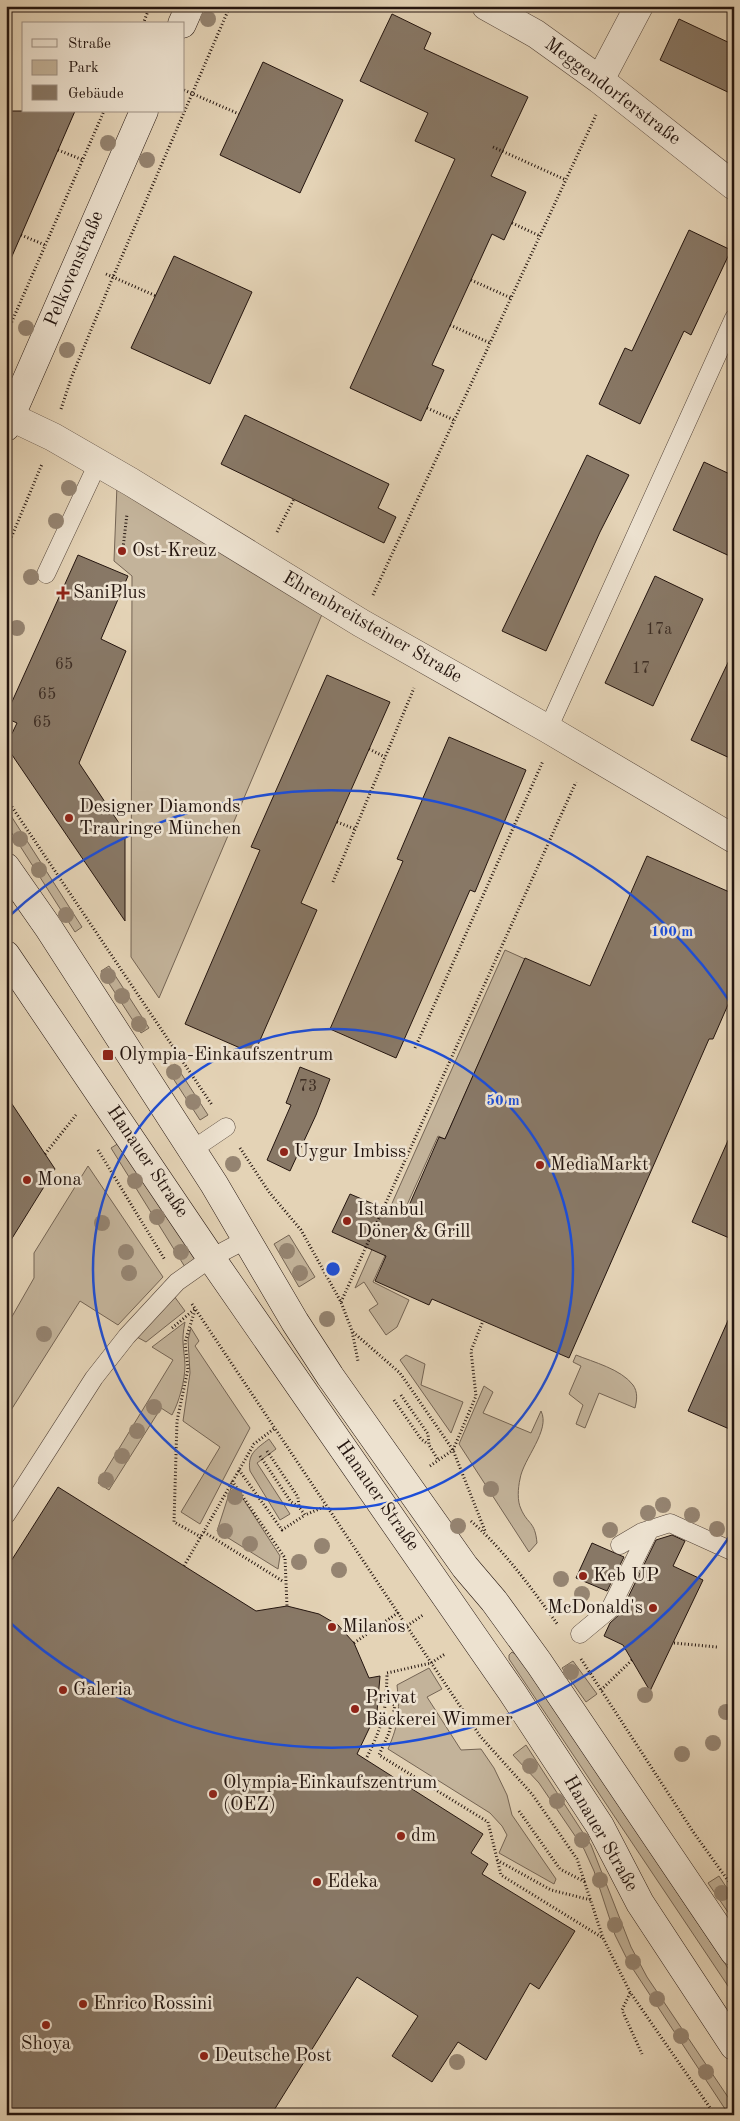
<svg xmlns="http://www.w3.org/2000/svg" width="740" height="2121" font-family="'Old Standard TT',serif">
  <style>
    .green { fill: #c3b39a; stroke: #746454 }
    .building { fill: #887866; stroke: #24150f }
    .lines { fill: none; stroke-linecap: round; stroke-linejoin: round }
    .lane-casing { stroke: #544439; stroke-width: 19 }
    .street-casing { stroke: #544439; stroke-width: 29 }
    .secondary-casing { stroke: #24150f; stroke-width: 29 }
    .path { stroke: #24150f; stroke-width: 3; stroke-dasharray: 1 2.5; stroke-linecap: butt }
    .lane { stroke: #ede2d0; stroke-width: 18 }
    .street { stroke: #ede2d0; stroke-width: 28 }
    .secondary { stroke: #ede2d0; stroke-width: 28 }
    .tree { fill: #958471 }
    .ring { fill: none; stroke: #1d4ed8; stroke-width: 2.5 }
    .poi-dot { fill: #8f2418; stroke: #ede2d0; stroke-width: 2 }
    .labels { text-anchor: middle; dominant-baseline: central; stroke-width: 5; stroke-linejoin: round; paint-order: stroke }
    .number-label { font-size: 16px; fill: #3d2e25 }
    .street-label { font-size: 19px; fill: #24150f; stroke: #ede2d0 }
    .poi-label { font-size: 19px; fill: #24150f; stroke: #ede2d0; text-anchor: start }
    .centre { fill: #1d4ed8; stroke: #ede2d0; stroke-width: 2.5 }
    .ring-label { font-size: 15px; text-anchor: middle; font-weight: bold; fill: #1d4ed8; stroke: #ede2d0; stroke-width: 5; stroke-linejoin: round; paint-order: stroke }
  </style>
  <rect width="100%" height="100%" fill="#e4d3b6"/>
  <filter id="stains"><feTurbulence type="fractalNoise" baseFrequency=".004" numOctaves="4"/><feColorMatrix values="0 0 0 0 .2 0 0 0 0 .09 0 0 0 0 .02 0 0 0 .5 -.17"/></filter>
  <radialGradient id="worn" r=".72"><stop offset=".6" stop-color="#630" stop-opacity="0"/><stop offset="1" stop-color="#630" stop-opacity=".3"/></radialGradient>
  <path class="green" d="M117 485 323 612 159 998 131 957 132 576 114 561Z
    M6 808 82 927 75 932 6 824Z
    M505 950 525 959 445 1139 438 1136 398 1225 385 1219Z
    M109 966 149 1028 141 1033 101 971Z
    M175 1064 208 1115 200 1120 167 1069Z
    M119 1143 195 1259 185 1267 111 1148Z
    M88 1166 163 1277 118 1325 80 1301 6 1418V1327L34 1278V1253Z
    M381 1229 394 1236 373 1282 409 1300 397 1327 386 1335 369 1310 378 1304 364 1282 355 1288Z
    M289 1235 315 1277 299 1287 274 1244Z
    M174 1296 185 1311 146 1342 137 1337Z
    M185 1322C181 1341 184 1347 185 1365 185 1381 179 1402 172 1415L161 1408 109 1490 98 1483 173 1360 152 1347Z
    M191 1328 199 1341 195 1346 250 1428 200 1524 181 1512 220 1447 183 1421 190 1373 188 1340Z
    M406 1355 425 1364 421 1385 463 1402 451 1433 400 1360Z
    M576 1355C593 1362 621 1369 633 1385 638 1392 637 1400 635 1408L599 1393 585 1428 576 1424 583 1405 569 1394 581 1366 573 1362Z
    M484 1386 493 1392 483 1413 531 1433 541 1411C551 1430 523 1459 520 1479 518 1488 517 1501 521 1509 528 1525 535 1521 537 1543L529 1552 459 1444Z
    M269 1439 276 1449 257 1463 290 1514 280 1520 250 1471C247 1454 256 1449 269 1439Z
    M231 1488 240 1494 280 1556 278 1569 217 1531Z
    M512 1652 518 1656 734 1977V1995L509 1659V1655Z
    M573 1661 597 1694 586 1702 562 1668Z
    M429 1668 442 1689 427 1697 461 1750 481 1749 494 1768 507 1795 512 1815 556 1879 554 1884 499 1853 507 1835 502 1826 490 1813 388 1749C399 1723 400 1712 397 1685Z
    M526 1745 591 1845 631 1947 647 1977 734 2106V2115H729L629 1963 615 1935 594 1871 584 1849 539 1783 513 1755Z
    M719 1876 734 1899V1921L708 1883Z"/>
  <path class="building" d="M392 14 431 33 424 49 528 97 491 176 526 192 504 240 492 234 432 365 444 370 421 421 350 388 455 159 415 141 428 113 360 81Z
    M679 19 734 45V95L660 60Z
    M263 62 343 100 300 193 220 155Z
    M6 111H75L6 270Z
    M689 230 731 250 691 335 684 331 640 424 599 404 625 348 632 351Z
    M174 256 252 292 210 384 131 348Z
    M245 415 389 484 378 508 396 517 384 543 221 464Z
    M587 455 629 475 600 532 546 651 502 631Z
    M704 462 734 476V558L673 530Z
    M78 555 128 576 101 639 126 651 79 763 125 832V921L6 746 17 723 6 718V715Z
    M655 576 703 599 653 706 605 683Z
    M734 650V760L691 740Z
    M327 675 390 702 301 903 317 910 254 1054 185 1024 260 850 251 847Z
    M449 737 526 770 475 892 470 890 396 1058 330 1029 403 861 397 859Z
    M647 856 734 894V991L713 1039H709L569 1358 432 1299 429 1305 375 1281 386 1256 332 1232 350 1194 404 1217 439 1137 445 1139 525 958 590 986Z
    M300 1067 330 1079 316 1115 290 1171 267 1160 291 1105 286 1103Z
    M6 1095 55 1169 6 1248Z
    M734 1127V1240L692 1222Z
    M734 1307V1431L688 1411Z
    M58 1487 256 1611 287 1606 319 1614 338 1625 354 1643 369 1678 380 1676 377 1712 357 1754 483 1834 471 1853 488 1864 482 1874 575 1931 539 1989 530 1983 486 2060 458 2042 432 2082 392 2056 418 2016 357 1977 271 2115H6V1569Z
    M672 1535 685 1541 673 1566 703 1580 650 1691 623 1645 604 1636 610 1623 620 1614 656 1540Z
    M592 1543 624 1557 607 1591 576 1578Z"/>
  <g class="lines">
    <g class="lane-casing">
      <path id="lane" d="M46 574 98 463
        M548 729 734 318
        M192 1150 226 1127
        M6 1515 94 1378 127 1336 177 1282 211 1258 247 1239
        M620 1545 642 1532 670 1523 734 1552
        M580 1634 610 1609 650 1529"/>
    </g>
    <g class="street-casing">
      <path id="street" d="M486 6 536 34 600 80 734 186
        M600 80 639 6
        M11 417 53 437 131 482 361 623 548 729 734 839"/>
    </g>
    <g class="secondary-casing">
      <path id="secondary" d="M182 24 190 6
        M6 427 144 111
        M6 867 48 927 214 1184 295 1322 330 1376 465 1567 494 1601 539 1663 734 1952
        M6 955 211 1258 512 1692 600 1826 640 1903 734 2046"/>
    </g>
    <path class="path" d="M143 24 150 6
      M184 90 239 114
      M493 147 566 180
      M58 150 83 160
      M512 223 540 236
      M21 235 45 245
      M106 274 156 296
      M471 280 511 298
      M450 325 490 343
      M6 335 104 111
      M427 408 454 420
      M61 409 72 376 113 277 230 6
      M277 532 294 499
      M123 548 127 514
      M6 550 42 464
      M373 595 596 115
      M369 749 385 757
      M6 798 212 1105
      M337 822 355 829
      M333 882 414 688
      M415 1048 543 761
      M240 1148 269 1192 301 1230 341 1302 352 1331 358 1361
      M98 1150 165 1260
      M45 1154 76 1115
      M341 1302 576 782
      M192 1304 480 1736 532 1794 577 1859 603 1938 630 1992 715 2115
      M195 1310 185 1342 188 1369 177 1421 174 1522 201 1537
      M172 1328 195 1309
      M353 1332 400 1373 453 1450 485 1531
      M401 1395 428 1434 429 1445 438 1460
      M394 1400 421 1439 428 1444
      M267 1451 298 1497 299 1507
      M260 1456 291 1502 299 1507 305 1515 326 1506
      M430 1466 453 1450 476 1396 471 1351 483 1321
      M239 1470 282 1530 305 1515
      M232 1481 285 1558 287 1606
      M471 1521C505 1551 532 1589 558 1625
      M204 1532 284 1582
      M184 1566 254 1444 275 1428
      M407 1626 423 1615
      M354 1643 399 1612
      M674 1643 717 1647
      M581 1659 694 1833 734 1889
      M601 1690 632 1660
      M386 1697 395 1706 389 1733 379 1755 488 1822 501 1875 603 1938
      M367 1757C384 1722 386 1712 387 1673L431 1663 445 1654
      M519 1811 560 1869 585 1882
      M497 1860 551 1890 591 1900
      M630 1993 622 2010 642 2054"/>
    <use href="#lane" class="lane"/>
    <use href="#street" class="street"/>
    <use href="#secondary" class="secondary"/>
  </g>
  <g class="tree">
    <circle cx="208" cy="19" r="8"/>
    <circle cx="108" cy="143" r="8"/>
    <circle cx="147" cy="160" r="8"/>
    <circle cx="26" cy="328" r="8"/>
    <circle cx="67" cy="350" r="8"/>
    <circle cx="69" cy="488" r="8"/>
    <circle cx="56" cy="521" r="8"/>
    <circle cx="31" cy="577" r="8"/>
    <circle cx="17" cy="628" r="8"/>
    <circle cx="20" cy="839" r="8"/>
    <circle cx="39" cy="870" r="8"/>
    <circle cx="66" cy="915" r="8"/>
    <circle cx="108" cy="976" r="8"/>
    <circle cx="122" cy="996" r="8"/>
    <circle cx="139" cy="1024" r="8"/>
    <circle cx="174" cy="1072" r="8"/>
    <circle cx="193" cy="1102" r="8"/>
    <circle cx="233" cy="1164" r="8"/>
    <circle cx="135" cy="1181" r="8"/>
    <circle cx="157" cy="1217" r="8"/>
    <circle cx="102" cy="1223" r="8"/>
    <circle cx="287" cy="1251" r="8"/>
    <circle cx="126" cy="1252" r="8"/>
    <circle cx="181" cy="1252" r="8"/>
    <circle cx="129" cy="1273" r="8"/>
    <circle cx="300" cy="1273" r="8"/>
    <circle cx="327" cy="1319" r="8"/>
    <circle cx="44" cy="1334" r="8"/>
    <circle cx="154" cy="1407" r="8"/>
    <circle cx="137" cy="1431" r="8"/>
    <circle cx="122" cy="1456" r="8"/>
    <circle cx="106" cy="1480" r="8"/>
    <circle cx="491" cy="1489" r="8"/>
    <circle cx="235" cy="1497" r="8"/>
    <circle cx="663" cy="1505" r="8"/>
    <circle cx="648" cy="1513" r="8"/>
    <circle cx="692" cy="1515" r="8"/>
    <circle cx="458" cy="1526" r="8"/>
    <circle cx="717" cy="1529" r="8"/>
    <circle cx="610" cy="1530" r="8"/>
    <circle cx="225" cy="1531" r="8"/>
    <circle cx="250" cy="1544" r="8"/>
    <circle cx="322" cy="1546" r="8"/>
    <circle cx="299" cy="1562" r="8"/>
    <circle cx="339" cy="1570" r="8"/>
    <circle cx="561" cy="1579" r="8"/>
    <circle cx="582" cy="1594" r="8"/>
    <circle cx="571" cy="1672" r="8"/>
    <circle cx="645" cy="1695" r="8"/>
    <circle cx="726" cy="1712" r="8"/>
    <circle cx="713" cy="1743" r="8"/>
    <circle cx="682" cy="1754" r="8"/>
    <circle cx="530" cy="1766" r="8"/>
    <circle cx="557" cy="1801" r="8"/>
    <circle cx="582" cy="1840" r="8"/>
    <circle cx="600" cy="1880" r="8"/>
    <circle cx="722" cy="1893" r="8"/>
    <circle cx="615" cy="1925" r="8"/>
    <circle cx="633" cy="1962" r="8"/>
    <circle cx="657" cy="1999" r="8"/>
    <circle cx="681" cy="2036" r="8"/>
    <circle cx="457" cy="2062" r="8"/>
    <circle cx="706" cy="2072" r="8"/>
  </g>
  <g class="ring">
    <circle cx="333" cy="1269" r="240"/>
    <path d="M732 1533A479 479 0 0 1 6 1619M6 919A479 479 0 0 1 732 1005"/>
  </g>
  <g class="poi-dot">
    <circle cx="122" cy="551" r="5"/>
    <path d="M60.5 585.5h5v5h5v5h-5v5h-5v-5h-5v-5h5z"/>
    <circle cx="69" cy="818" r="5"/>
    <rect x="102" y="1049" width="12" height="12" rx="2.5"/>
    <circle cx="284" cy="1152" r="5"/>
    <circle cx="540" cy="1165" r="5"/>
    <circle cx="27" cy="1180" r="5"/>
    <circle cx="347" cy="1221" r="5"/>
    <circle cx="583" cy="1576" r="5"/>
    <circle cx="653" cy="1608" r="5"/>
    <circle cx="332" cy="1627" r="5"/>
    <circle cx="63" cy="1690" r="5"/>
    <circle cx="355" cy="1709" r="5"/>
    <circle cx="213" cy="1794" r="5"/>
    <circle cx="401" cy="1836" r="5"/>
    <circle cx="317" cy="1882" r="5"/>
    <circle cx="83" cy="2004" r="5"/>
    <circle cx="46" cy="2025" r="5"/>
    <circle cx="204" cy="2056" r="5"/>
  </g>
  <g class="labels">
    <g class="number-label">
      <text x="659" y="630">17a</text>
      <text x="64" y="665">65</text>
      <text x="641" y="669">17</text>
      <text x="47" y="695">65</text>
      <text x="42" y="723">65</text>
      <text x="308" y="1087">73</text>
    </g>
    <g class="street-label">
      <text transform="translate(612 92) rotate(37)">Meggendorferstraße</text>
      <text transform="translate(75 269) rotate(-67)">Pelkovenstraße</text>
      <text transform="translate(372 628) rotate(30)">Ehrenbreitsteiner Straße</text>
      <text transform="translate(147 1162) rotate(56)">Hanauer Straße</text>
      <text transform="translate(377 1496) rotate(55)">Hanauer Straße</text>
      <text transform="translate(600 1834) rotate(60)">Hanauer Straße</text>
    </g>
    <g class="poi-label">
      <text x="132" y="551">Ost-Kreuz</text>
      <text x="73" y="593">SaniPlus</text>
      <text x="79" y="807">Designer Diamonds<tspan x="79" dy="22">Trauringe München</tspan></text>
      <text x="119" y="1055">Olympia-Einkaufszentrum</text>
      <text x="294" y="1152">Uygur Imbiss</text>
      <text x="550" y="1165">MediaMarkt</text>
      <text x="37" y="1180">Mona</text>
      <text x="357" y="1210">Istanbul<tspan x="357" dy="22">Döner &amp; Grill</tspan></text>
      <text x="593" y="1576">Keb UP</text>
      <text x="643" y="1608" text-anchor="end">McDonald's</text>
      <text x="342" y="1627">Milanos</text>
      <text x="73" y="1690">Galeria</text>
      <text x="365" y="1698">Privat<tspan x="365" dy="22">Bäckerei Wimmer</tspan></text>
      <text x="223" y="1783">Olympia-Einkaufszentrum<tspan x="223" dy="22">(OEZ)</tspan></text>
      <text x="411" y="1836">dm</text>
      <text x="327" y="1882">Edeka</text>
      <text x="93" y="2004">Enrico Rossini</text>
      <text x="46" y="2044" text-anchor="middle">Shoya</text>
      <text x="214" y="2056">Deutsche Post</text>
    </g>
  </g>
  <circle cx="333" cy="1269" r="8" class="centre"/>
  <g class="ring-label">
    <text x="672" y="936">100 m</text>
    <text x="503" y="1105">50 m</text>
  </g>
  <rect width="740" height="2121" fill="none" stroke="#e4d3b6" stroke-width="25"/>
  <rect x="8" y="8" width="725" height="2106" fill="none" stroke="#24150f" stroke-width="2.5"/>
  <rect x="12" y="12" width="715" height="2096" fill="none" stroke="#24150f"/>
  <rect x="22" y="22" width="162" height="90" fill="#ede2d0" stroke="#9d9083"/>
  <rect x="32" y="39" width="25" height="8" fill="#ede2d0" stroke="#9d9083"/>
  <text x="68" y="48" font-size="15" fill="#24150f">Straße</text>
  <rect x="32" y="60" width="25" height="15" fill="#c3b39a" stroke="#9d9083"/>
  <text x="68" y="72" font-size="15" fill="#24150f">Park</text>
  <rect x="32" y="85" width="25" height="15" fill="#887866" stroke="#9d9083"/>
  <text x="68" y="98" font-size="15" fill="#24150f">Gebäude</text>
  <rect width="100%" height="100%" filter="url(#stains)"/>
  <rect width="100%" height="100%" fill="url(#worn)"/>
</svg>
